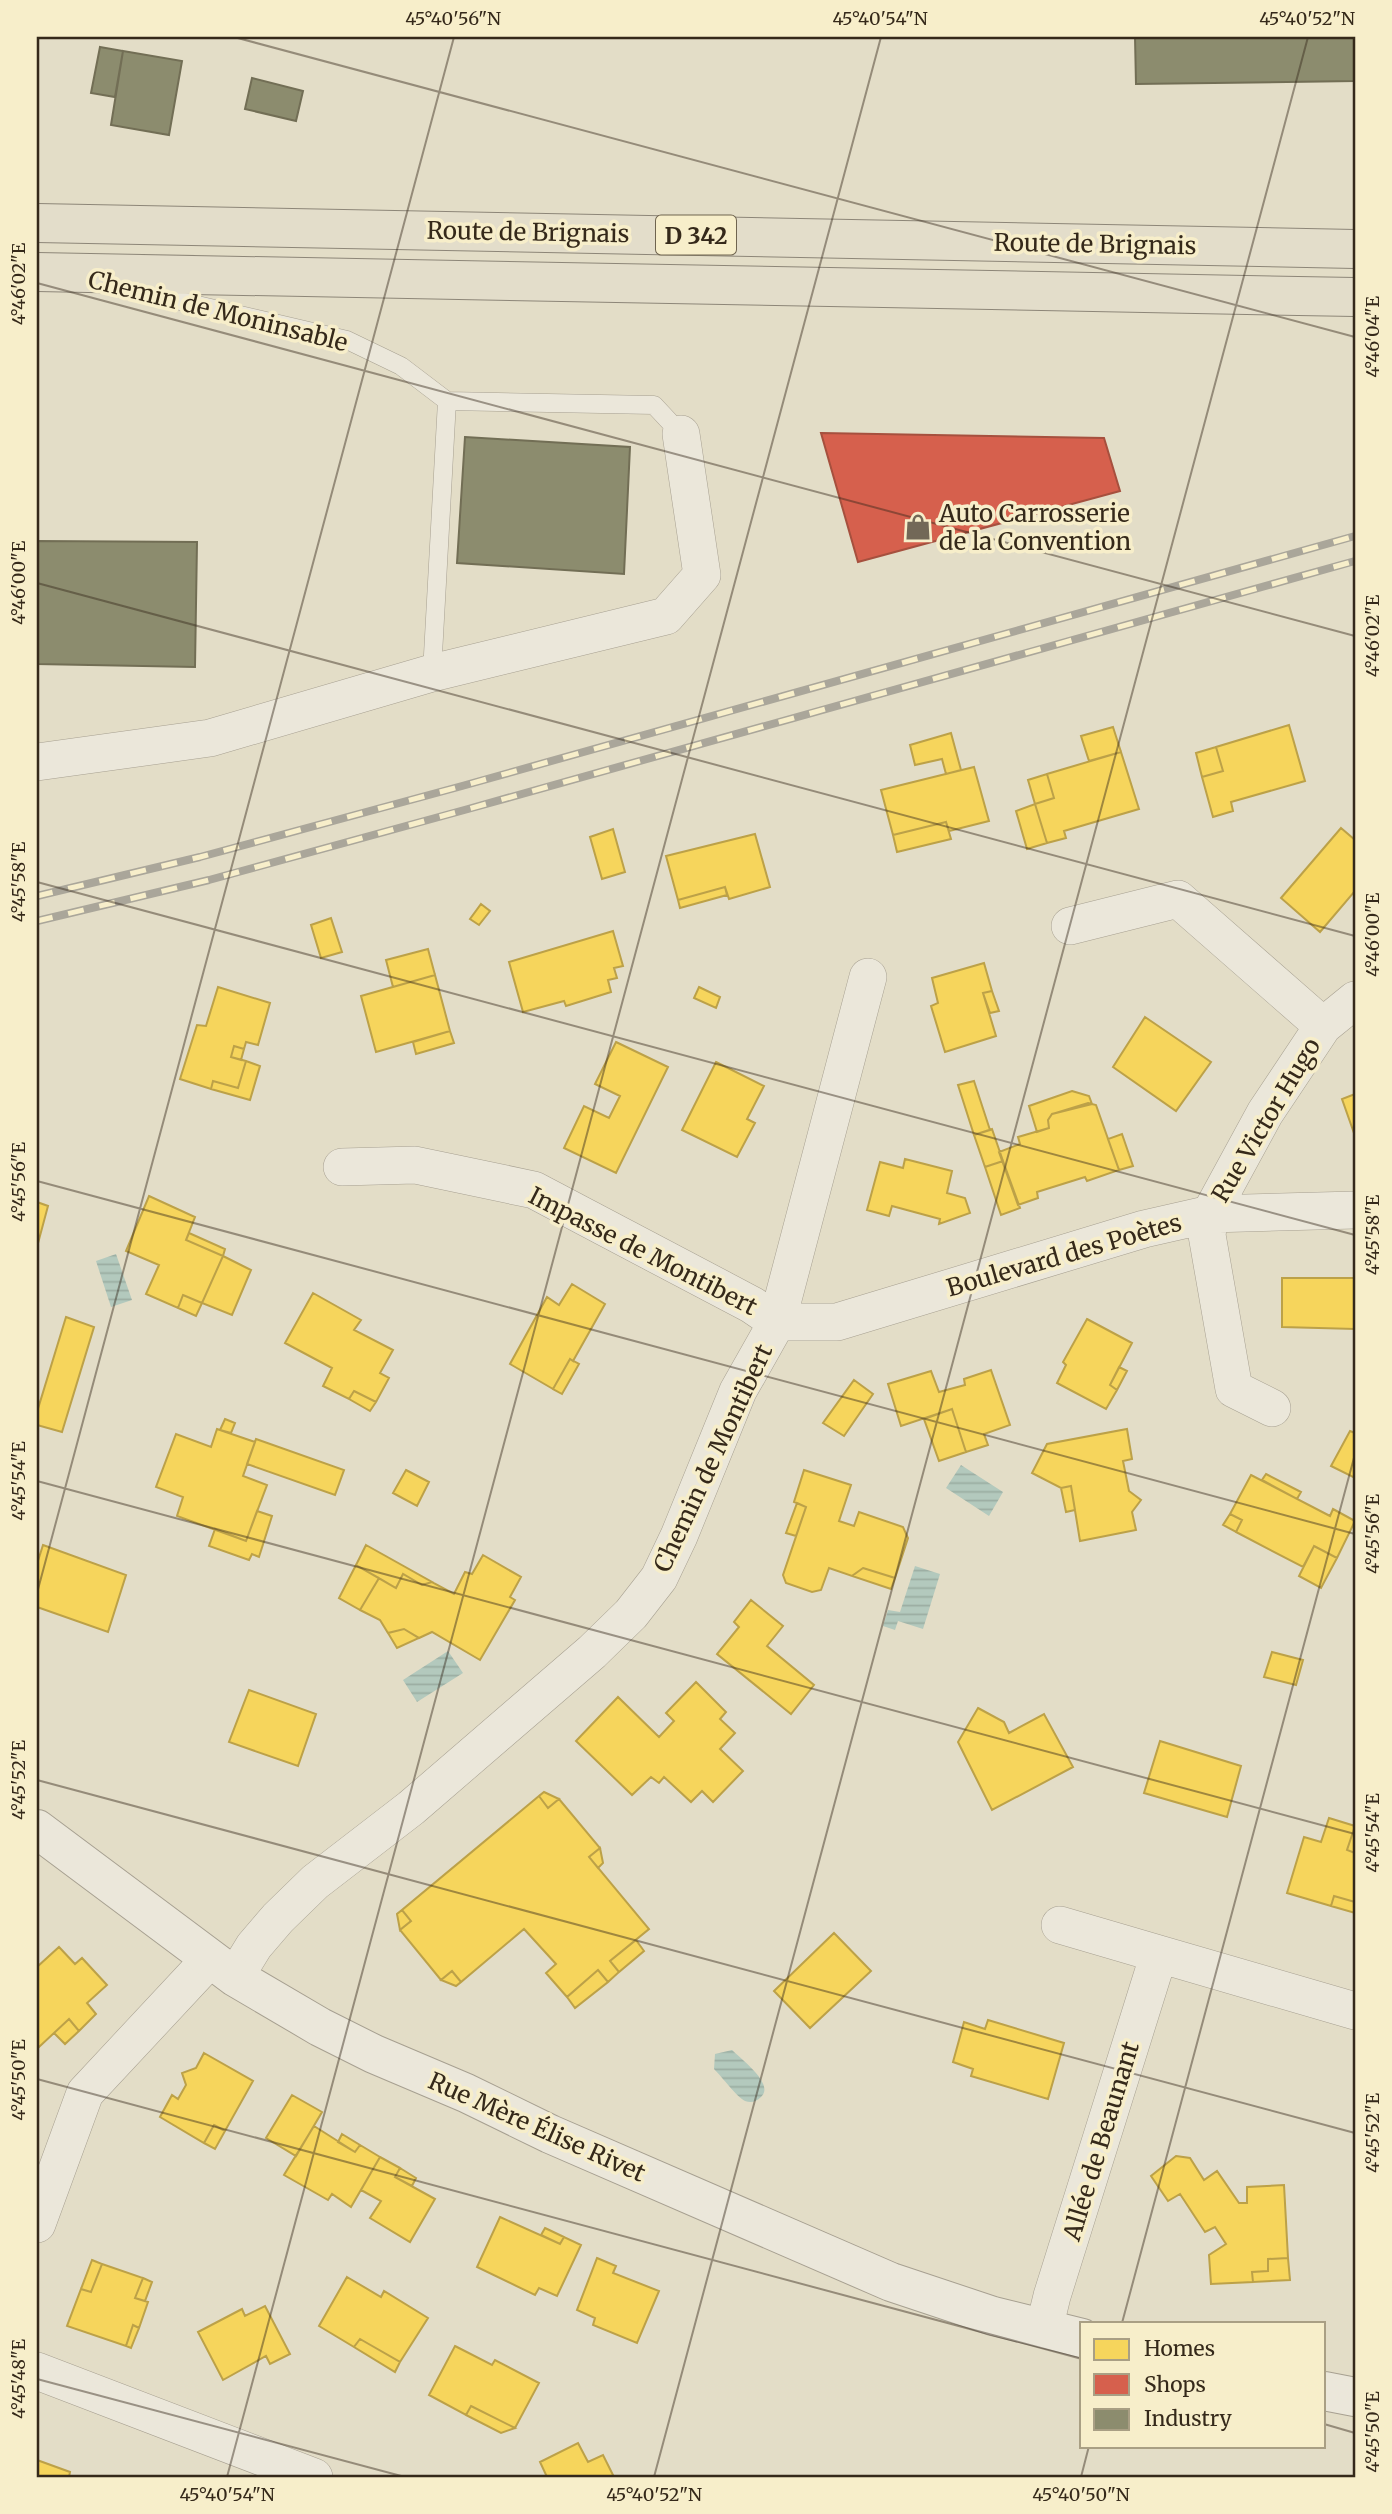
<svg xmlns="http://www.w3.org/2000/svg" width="1392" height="2514" font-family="Merriweather,serif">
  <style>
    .water { fill: url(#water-rules) }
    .homes { fill: #f6d55c; stroke: #bca148; stroke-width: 2 }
    .shops { fill: #d6604d; stroke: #a6503e; stroke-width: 2 }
    .industry { fill: #8c8c6e; stroke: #726e55; stroke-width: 2 }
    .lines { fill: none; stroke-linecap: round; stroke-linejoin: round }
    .service-casing { stroke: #a7a091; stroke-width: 19 }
    .minor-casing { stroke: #a7a091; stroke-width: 38 }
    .tertiary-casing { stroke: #a7a091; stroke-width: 40 }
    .primary-casing { stroke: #8d8678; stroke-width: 40 }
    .service { stroke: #ebe7da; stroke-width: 18 }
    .minor { stroke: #ebe7da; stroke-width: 37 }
    .tertiary { stroke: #ebe7da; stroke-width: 38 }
    .primary { stroke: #e3ddca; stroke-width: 38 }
    .rail-casing { stroke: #aaa69a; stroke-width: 8 }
    .rail { stroke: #f7eeca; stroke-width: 5; stroke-dasharray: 16; stroke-linecap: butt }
    .ticks { fill: none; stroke: #35291a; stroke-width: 2; stroke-opacity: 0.45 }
    .labels { text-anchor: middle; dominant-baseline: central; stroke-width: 7; stroke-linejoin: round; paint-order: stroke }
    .shield { fill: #f7eeca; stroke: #6f644f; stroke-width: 2 }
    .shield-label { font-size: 23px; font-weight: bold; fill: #35291a }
    .street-label { font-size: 24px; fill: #35291a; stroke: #f7eeca }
    .poi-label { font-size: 24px; fill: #35291a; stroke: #f7eeca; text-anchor: start }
    .neatline { fill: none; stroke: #35291a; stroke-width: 2.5 }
    .ticks-label { font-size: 18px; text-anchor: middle; fill: #35291a }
  </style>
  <defs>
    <pattern id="water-rules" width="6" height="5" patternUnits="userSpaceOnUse" patternTransform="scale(1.75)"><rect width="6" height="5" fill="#b3c9bd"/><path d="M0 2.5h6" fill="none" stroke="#9bada2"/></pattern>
  </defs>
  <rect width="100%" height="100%" fill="#e3ddc7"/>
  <path class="water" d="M116 1254 132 1300 111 1307 96 1261Z
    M961 1465 1003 1492 989 1516 946 1488Z
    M915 1566 940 1574 923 1629 898 1621 895 1630 883 1626 888 1610 900 1612Z
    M448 1651 463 1673 417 1702 403 1680Z
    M732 2050C742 2060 775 2084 761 2097 756 2102 751 2103 745 2101 737 2097 722 2077 714 2069L715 2054Z"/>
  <path class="homes" d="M1289 725 1305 781 1231 802 1233 811 1213 817 1202 777 1223 771 1216 747Z
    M1113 727 1121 752 1089 761 1081 736Z
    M951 733 961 770 946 774 942 759 915 765 910 745Z
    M1216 747 1223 771 1202 777 1196 753Z
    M1121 752 1139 809 1064 831 1066 838 1047 843 1035 804 1054 798 1047 774Z
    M974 767 989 821 949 831 946 822 893 835 881 790Z
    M1047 774 1054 798 1035 804 1028 780Z
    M1035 804 1047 843 1027 849 1016 811Z
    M946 822 951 839 897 852 893 835Z
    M1341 828 1355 840V891L1320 932 1281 898Z
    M613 829 625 872 602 879 590 837Z
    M755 834 770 887 729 899 725 887 678 900 666 856Z
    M725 887 727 895 680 908 678 900Z
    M481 904 490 911 479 925 470 919Z
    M331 918 342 952 321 958 311 925Z
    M613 931 623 966 614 968 617 978 608 980 611 992 566 1006 564 1001 523 1012 509 962Z
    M428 949 435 975 393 987 386 960Z
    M984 963 992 991 983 993 996 1036 945 1052 931 1006 938 1003 932 978Z
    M435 975 450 1031 376 1052 361 996Z
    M218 987 270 1003 258 1045 246 1042 244 1049 234 1046 231 1057 246 1061 238 1088 213 1081 211 1089 180 1079 197 1025 206 1026Z
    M699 987 720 997 716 1008 694 998Z
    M992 991 999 1011 990 1013 983 993Z
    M1145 1017 1211 1062 1176 1111 1113 1067Z
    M450 1031 454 1043 416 1054 413 1042Z
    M616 1042 668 1067 616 1173 564 1148 584 1106 609 1118 620 1096 595 1084Z
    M234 1046 244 1049 241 1060 231 1057Z
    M246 1061 260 1066 250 1100 211 1089 213 1081 238 1088Z
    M716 1062 764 1086 747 1119 755 1123 737 1157 682 1130Z
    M974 1081 990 1130 974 1135 958 1085Z
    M1072 1091 1089 1096 1092 1104 1052 1114 1048 1120 1049 1128 1037 1132 1029 1106Z
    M1355 1094V1136L1342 1099Z
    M1088 1103 1096 1105 1119 1170 1087 1181 1085 1177 1037 1192 1038 1198 1018 1205 999 1152 1020 1144 1018 1137 1049 1128 1048 1120 1052 1114Z
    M992 1129 1003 1161 985 1167 974 1135Z
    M1122 1134 1133 1166 1119 1170 1108 1139Z
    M905 1159 952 1171 947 1193 965 1198 970 1213 939 1224 940 1219 892 1206 889 1216 867 1210 880 1162 903 1168Z
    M1003 1161 1020 1208 1001 1215 985 1167Z
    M149 1196 195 1217 186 1240 223 1256 202 1303 183 1295 178 1308 146 1294 159 1265 126 1251Z
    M37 1202 48 1206 37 1247Z
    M189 1233 225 1249 223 1256 186 1240Z
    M223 1256 251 1270 232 1315 202 1303Z
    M1282 1278H1355V1329L1282 1327Z
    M572 1284 605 1304 573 1361 570 1359 553 1389 510 1364 547 1297 559 1305Z
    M313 1293 361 1320 354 1330 393 1350 380 1373 389 1378 376 1402 354 1391 349 1399 323 1386 332 1368 285 1343Z
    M183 1295 202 1303 196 1316 178 1308Z
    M66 1317 94 1327 62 1432 37 1425V1412Z
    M1087 1319 1132 1343 1110 1385 1117 1390 1106 1409 1057 1383 1066 1365 1063 1362Z
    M570 1359 579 1364 562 1394 553 1389Z
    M1119 1367 1127 1371 1117 1390 1110 1385Z
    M991 1370 1010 1425 984 1434 988 1445 966 1452 952 1409 901 1426 888 1384 931 1371 939 1392 965 1385 964 1379Z
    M854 1380 873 1394 844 1436 823 1423Z
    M354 1391 376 1402 370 1411 349 1399Z
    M952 1409 966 1452 939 1461 924 1419Z
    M225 1419 235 1423 231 1433 220 1430Z
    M217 1429 255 1442 243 1476 267 1485 246 1541 177 1516 183 1497 156 1487 176 1434 211 1447Z
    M1127 1429 1132 1459 1123 1461 1129 1491 1141 1500 1132 1512 1136 1530 1080 1541 1071 1486 1061 1488 1032 1473 1047 1444Z
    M1350 1431 1355 1433V1478L1331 1466Z
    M256 1439 344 1470 335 1495 247 1464Z
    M406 1470 429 1482 417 1506 393 1493Z
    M804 1470 851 1485 839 1521 854 1526 859 1512 903 1527 908 1538 895 1578 863 1568 852 1576 829 1568 821 1590 812 1592 786 1583 783 1575 806 1507 794 1502Z
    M1266 1474 1301 1492 1297 1499 1262 1480Z
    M1251 1475 1330 1516 1333 1509 1355 1521 1337 1558 1314 1546 1303 1567 1236 1532 1242 1520 1230 1514Z
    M1071 1486 1075 1510 1066 1512 1061 1488Z
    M797 1503 806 1507 796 1536 786 1533Z
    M257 1511 272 1516 259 1557 252 1554 249 1560 209 1546 215 1529 246 1541Z
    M1230 1514 1242 1520 1236 1532 1223 1525Z
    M43 1545 126 1575 108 1632 37 1607V1564Z
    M366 1545 432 1582 422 1585 403 1574 396 1588 356 1565Z
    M1314 1546 1337 1558 1321 1588 1299 1576Z
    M483 1555 521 1577 510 1597 515 1600 480 1660 432 1632 419 1638 404 1629 388 1633 380 1620 360 1610 379 1578 396 1588 403 1574 422 1585 432 1582 454 1594 465 1572 472 1574Z
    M356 1565 379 1578 360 1610 339 1598Z
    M863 1568 895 1578 891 1589 852 1576Z
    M751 1600 783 1626 767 1646 814 1685 791 1714 717 1654 739 1627 734 1622Z
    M404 1629 419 1638 397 1648 388 1633Z
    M1272 1652 1303 1660 1296 1685 1264 1677Z
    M696 1682 726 1712 720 1719 735 1733 720 1749 743 1771 713 1802 702 1791 691 1802 664 1777 659 1783 651 1777 632 1795 576 1741 618 1697 659 1737 674 1721 666 1713Z
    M249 1690 316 1714 298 1766 229 1742Z
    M978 1708 1004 1722 1009 1733 1044 1714 1073 1767 992 1810 958 1742Z
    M1160 1741 1241 1766 1227 1817 1144 1793Z
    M544 1792 559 1799 548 1808 539 1796Z
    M539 1796 548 1808 559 1799 600 1848 589 1857 649 1929 610 1961 619 1972 608 1982 598 1970 567 1997 546 1973 556 1964 524 1929 461 1982 452 1971 441 1980 400 1930 411 1921 402 1910Z
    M1329 1818 1355 1826 1347 1850 1355 1853V1902L1334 1896 1331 1906 1287 1893 1304 1837 1321 1842Z
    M1355 1826V1853L1347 1850Z
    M600 1848 603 1863 598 1868 589 1857Z
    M1334 1896 1355 1902V1913L1331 1906Z
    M402 1910 411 1921 400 1930 397 1914Z
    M834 1933 871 1971 810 2028 774 1991Z
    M636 1940 644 1951 619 1972 610 1961Z
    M59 1947 75 1964 82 1958 107 1985 87 2003 96 2014 79 2031 69 2019 39 2047 37 2044V1967Z
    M598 1970 608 1982 575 2008 567 1997Z
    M452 1971 461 1982 456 1986 441 1980Z
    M69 2019 79 2031 65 2044 54 2033Z
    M988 2020 1064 2043 1048 2099 971 2076 973 2069 953 2062 964 2022 985 2029Z
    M204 2053 253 2081 225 2131 214 2125 204 2143 160 2117 172 2095 178 2099 186 2085 182 2073 196 2068Z
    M292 2095 322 2112 296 2156 266 2138Z
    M214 2125 225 2131 215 2149 204 2143Z
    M314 2126 355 2152 360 2145 380 2157 351 2207 332 2194 328 2200 284 2175Z
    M342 2134 360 2145 355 2152 338 2142Z
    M1176 2156 1190 2158 1204 2180 1217 2171 1239 2203H1247V2187L1284 2185 1288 2258 1268 2259V2271L1252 2272 1253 2282 1211 2284 1209 2255 1226 2244 1215 2227 1205 2232 1180 2194 1168 2201 1151 2176Z
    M380 2157 400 2168 395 2177 435 2199 410 2242 370 2218 381 2201 361 2190Z
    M400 2168 416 2178 412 2186 395 2177Z
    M500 2217 560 2244 564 2237 581 2245 557 2296 539 2288 535 2295 477 2267Z
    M545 2228 564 2237 560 2244 541 2235Z
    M597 2258 616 2266 613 2273 659 2291 637 2343 593 2325 595 2318 577 2310Z
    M1288 2258 1290 2280 1253 2282 1252 2272 1268 2271V2259Z
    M92 2260 102 2264 91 2292 81 2289Z
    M102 2264 143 2278 135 2298 148 2302 139 2328 133 2325 126 2346 67 2326 81 2289 91 2292Z
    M347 2277 381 2297 384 2291 428 2318 400 2362 360 2339 354 2347 319 2326Z
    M143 2278 152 2282 145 2301 135 2298Z
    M265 2306 290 2354 270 2364 266 2356 223 2380 198 2332 242 2309 245 2316Z
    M133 2325 139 2328 131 2348 126 2346Z
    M360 2339 400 2362 395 2372 354 2347Z
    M455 2346 492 2365 495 2360 539 2383 515 2428 471 2406 466 2415 429 2395Z
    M471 2406 515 2428 501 2433 466 2415Z
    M578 2443 588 2462 603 2455 614 2477H547L540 2462Z
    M37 2460 70 2472 69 2477H37Z"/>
  <path class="shops" d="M821 433 1104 438 1120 491 858 562Z"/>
  <path class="industry" d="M1135 37H1355V81L1136 84Z
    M100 47 123 51 115 97 91 93Z
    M123 51 182 61 169 135 111 125Z
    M252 78 303 91 296 121 245 109Z
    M465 437 630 447 624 574 457 563Z
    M37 541 197 542 195 667 37 664Z"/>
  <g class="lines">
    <g class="service-casing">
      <path id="service" d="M125 288 347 340 401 366 447 401 654 405 681 434
        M432 673 447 401"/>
    </g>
    <g class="minor-casing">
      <path id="minor" d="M37 762 210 738 432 673 666 616 702 575 681 434
        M1070 926 1178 899 1323 1026
        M342 1167 415 1165 534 1190 752 1305 777 1322H837L1144 1229 1210 1214 1355 1210
        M1272 1408 1234 1389 1207 1235 1210 1214 1265 1113 1323 1026 1355 1000
        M1060 1925 1159 1954
        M235 1977 254 1946 278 1918 315 1882 411 1808 592 1652 631 1614 659 1578 679 1536 738 1391 777 1322 868 977
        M37 2224 85 2093 210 1959
        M1044 2329 1052 2296 1159 1954 1355 2011
        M37 2371 314 2477"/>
    </g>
    <g class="tertiary-casing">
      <path id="tertiary" d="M37 1829 235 1977 320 2027 374 2054 466 2093 550 2134 891 2282 993 2316 1082 2338
        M1324 2391 1355 2397"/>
    </g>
    <g class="primary-casing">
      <path id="primary" d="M37 223 1355 249
        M37 272 1355 297"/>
    </g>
    <use href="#service" class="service"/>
    <use href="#minor" class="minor"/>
    <use href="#tertiary" class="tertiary"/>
    <use href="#primary" class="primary"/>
    <g class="rail-casing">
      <path id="rail" d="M37 896 200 857 462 786 1355 536
        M37 921 209 880 468 809 1355 561"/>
    </g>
    <use href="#rail" class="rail"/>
  </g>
  <path class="ticks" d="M234 37 1355 337M1351 37 1355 38M37 283 1355 636M37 583 1355 936M37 882 1355 1235M37 1181 1355 1534M37 1481 1355 1834M37 1593 454 37M37 1780 1355 2133M37 2079 1082 2359M1122 2323 1355 1454M37 2379 405 2477M1324 2424 1355 2433M227 2477 881 37M654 2477 1308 37M1081 2477 1089 2446"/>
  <defs>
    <g id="shop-bare" transform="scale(2.1)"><path d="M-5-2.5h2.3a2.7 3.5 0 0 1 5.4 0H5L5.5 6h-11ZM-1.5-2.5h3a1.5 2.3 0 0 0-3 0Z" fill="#726857" stroke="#f7eeca" stroke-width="2.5" paint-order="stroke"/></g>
  </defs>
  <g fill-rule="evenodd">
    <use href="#shop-bare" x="918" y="527"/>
  </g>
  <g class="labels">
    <rect class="shield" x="656" y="215.5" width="80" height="39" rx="5"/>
    <g class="shield-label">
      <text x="696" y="235">D 342</text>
    </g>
    <g class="street-label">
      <text transform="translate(528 232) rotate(1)">Route de Brignais</text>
      <text transform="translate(1095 244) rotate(1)">Route de Brignais</text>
      <text transform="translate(218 311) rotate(14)">Chemin de Moninsable</text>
      <text transform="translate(1266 1120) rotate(-59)">Rue Victor Hugo</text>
      <text transform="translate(643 1251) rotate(27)">Impasse de Montibert</text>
      <text transform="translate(1064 1255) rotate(-16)">Boulevard des Poètes</text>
      <text transform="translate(713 1458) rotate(-65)">Chemin de Montibert</text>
      <text transform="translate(537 2127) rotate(24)">Rue Mère Élise Rivet</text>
      <text transform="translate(1101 2141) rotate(-73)">Allée de Beaunant</text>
    </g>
    <g class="poi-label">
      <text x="939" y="513">Auto Carrosserie<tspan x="939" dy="28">de la Convention</tspan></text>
    </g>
  </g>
  <rect width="1392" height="2514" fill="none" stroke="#f7eeca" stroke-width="77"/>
  <rect x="1080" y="2322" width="245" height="126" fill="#f7eeca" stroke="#a99f84" stroke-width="2"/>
  <rect x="1094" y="2339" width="35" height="21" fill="#f6d55c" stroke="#a99f84" stroke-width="2"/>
  <text x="1144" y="2356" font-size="21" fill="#35291a">Homes</text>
  <rect x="1094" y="2374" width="35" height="21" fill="#d6604d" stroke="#a99f84" stroke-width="2"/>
  <text x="1144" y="2392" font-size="21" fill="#35291a">Shops</text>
  <rect x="1094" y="2409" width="35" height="21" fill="#8c8c6e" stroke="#a99f84" stroke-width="2"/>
  <text x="1144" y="2426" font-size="21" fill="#35291a">Industry</text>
  <rect x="38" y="38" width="1316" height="2438" class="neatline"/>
  <g class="ticks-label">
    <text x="453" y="25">45°40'56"N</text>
    <text x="880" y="25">45°40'54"N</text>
    <text x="1307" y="25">45°40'52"N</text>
    <text transform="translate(19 284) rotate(-90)" y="6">4°46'02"E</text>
    <text transform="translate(1373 337) rotate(-90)" y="6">4°46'04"E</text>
    <text transform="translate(19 583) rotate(-90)" y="6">4°46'00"E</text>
    <text transform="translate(1373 636) rotate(-90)" y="6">4°46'02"E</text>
    <text transform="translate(19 882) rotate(-90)" y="6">4°45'58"E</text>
    <text transform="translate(1373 935) rotate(-90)" y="6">4°46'00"E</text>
    <text transform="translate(19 1182) rotate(-90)" y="6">4°45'56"E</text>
    <text transform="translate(1373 1235) rotate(-90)" y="6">4°45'58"E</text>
    <text transform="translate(19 1481) rotate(-90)" y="6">4°45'54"E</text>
    <text transform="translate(1373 1534) rotate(-90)" y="6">4°45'56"E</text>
    <text transform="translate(19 1780) rotate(-90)" y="6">4°45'52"E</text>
    <text transform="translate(1373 1833) rotate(-90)" y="6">4°45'54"E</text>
    <text transform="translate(19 2080) rotate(-90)" y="6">4°45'50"E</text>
    <text transform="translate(1373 2133) rotate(-90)" y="6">4°45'52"E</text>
    <text transform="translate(19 2379) rotate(-90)" y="6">4°45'48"E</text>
    <text transform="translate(1373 2432) rotate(-90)" y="6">4°45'50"E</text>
    <text x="227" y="2501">45°40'54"N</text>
    <text x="654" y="2501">45°40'52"N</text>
    <text x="1081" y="2501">45°40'50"N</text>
  </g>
</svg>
